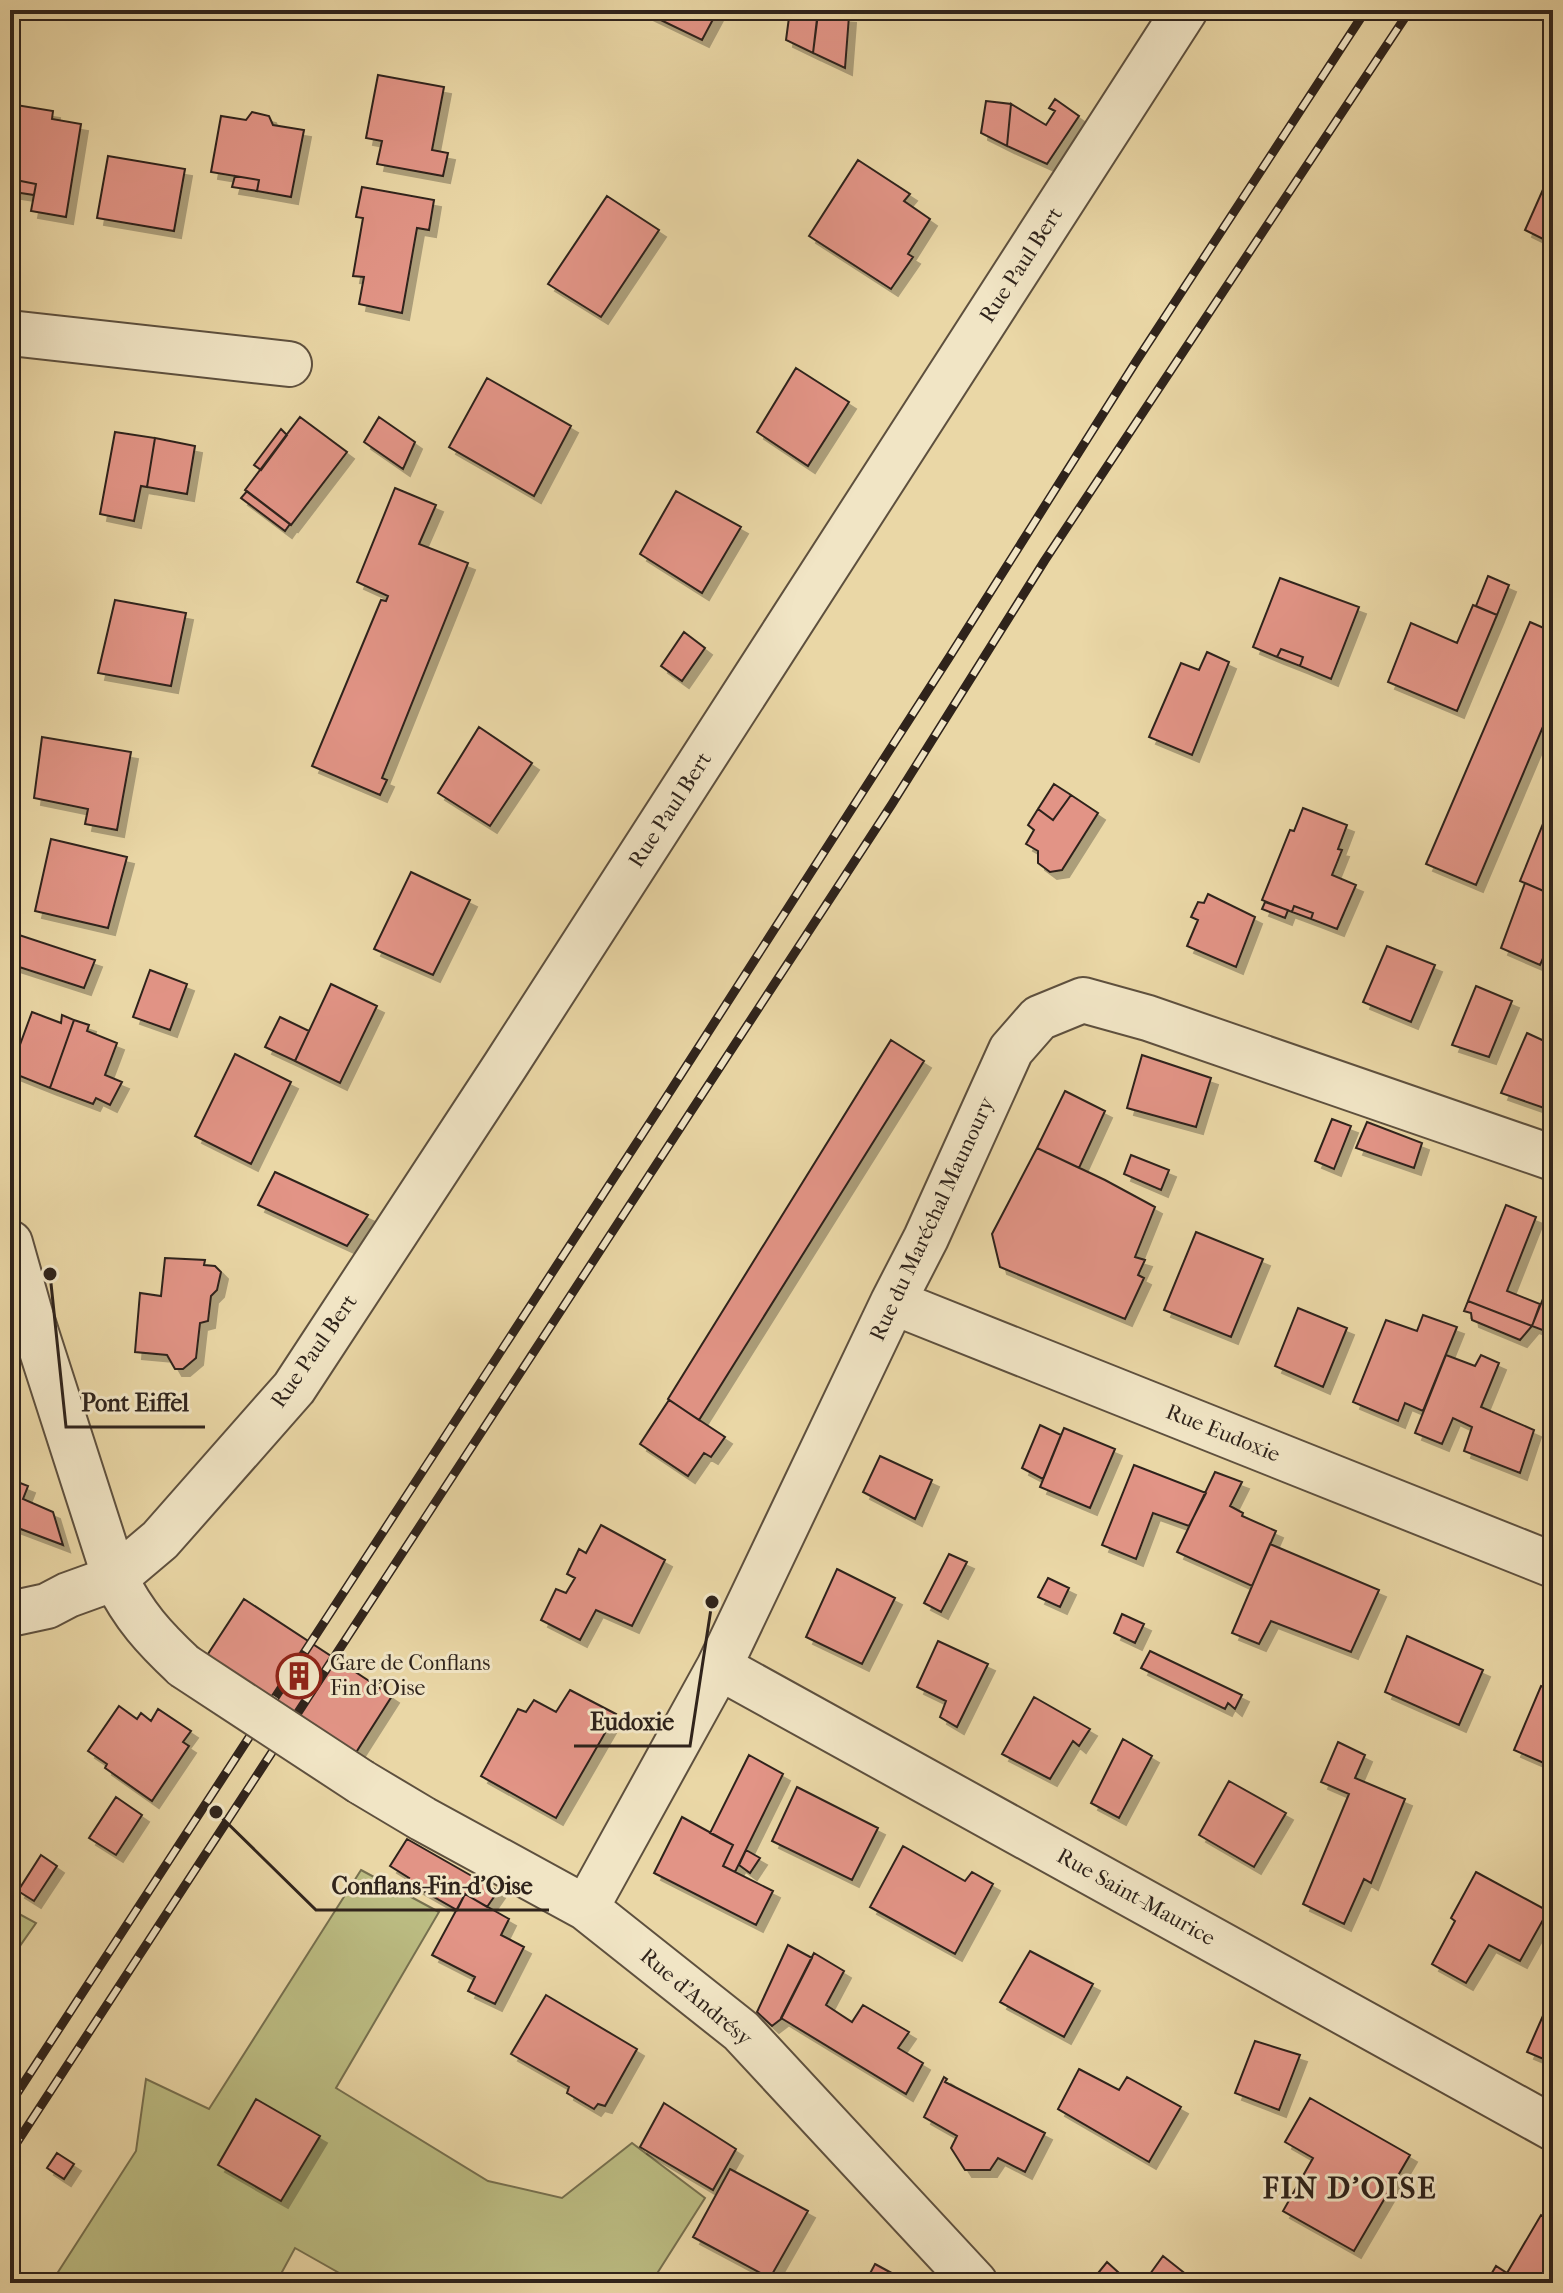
<svg xmlns="http://www.w3.org/2000/svg" width="1563" height="2293" font-family="'IM FELL French Canon',serif">
  <style>
    .green { fill: #bcbd83; stroke: #76704f; stroke-width: 2 }
    .building { fill: #e29486; stroke: #2f231b; stroke-width: 2; filter: url(#shadow) }
    .lines { fill: none; stroke-linecap: round; stroke-linejoin: round }
    .minor-casing { stroke: #5e503e; stroke-width: 48 }
    .minor { stroke: #f1e5c5; stroke-width: 44 }
    .rail-casing { stroke: #2f231b; stroke-width: 9 }
    .rail { stroke: #f1e5c5; stroke-width: 6; stroke-dasharray: 18; stroke-linecap: butt }
    .minor-bridge-casing { stroke: #5e503e; stroke-width: 48; stroke-linecap: butt }
    .minor-bridge { stroke: #f1e5c5; stroke-width: 44 }
    .labels { text-anchor: middle; dominant-baseline: central; stroke-width: 6; stroke-linejoin: round; paint-order: stroke }
    .street-label { font-size: 22px; fill: #2f231b; stroke: #f1e5c5 }
    .poi-label { font-size: 22px; fill: #2f231b; stroke: #f1e5c5; text-anchor: start }
    .district-label { font-size: 30px; font-weight: bold; letter-spacing: 2px; fill: #2f231b; stroke: #f1e5c5 }
    .leader { fill: none; stroke: #2f231b; stroke-width: 3 }
    .callout-dot { fill: #2f231b; stroke: #f1e5c5; stroke-width: 3 }
    .callout-label { font-size: 24px; text-anchor: middle; font-weight: bold; fill: #2f231b; stroke: #f1e5c5; stroke-width: 6; stroke-linejoin: round; paint-order: stroke }
  </style>
  <defs>
    <filter id="shadow"><feDropShadow dx="7" dy="7" stdDeviation="0" flood-color="#0004"/></filter>
  </defs>
  <rect width="100%" height="100%" fill="#ead7a6"/>
  <filter id="stains"><feTurbulence type="fractalNoise" baseFrequency=".0025" numOctaves="4"/><feColorMatrix values="0 0 0 0 .2 0 0 0 0 .09 0 0 0 0 .02 0 0 0 .5 -.17"/></filter>
  <radialGradient id="worn" r=".72"><stop offset=".6" stop-color="#630" stop-opacity="0"/><stop offset="1" stop-color="#630" stop-opacity=".3"/></radialGradient>
  <path class="green" d="M361 1870 439 1912 336 2088 488 2181 562 2198 632 2143 705 2198 651 2283H357L295 2248 276 2283H51L136 2151 146 2079 209 2109Z
    M10 1909 36 1923 10 1960Z"/>
  <path class="building" d="M640 10H718L702 40Z
    M790 10H818L813 53 786 40Z
    M818 14 849 16 845 68 813 53Z
    M378 75 444 87 432 150 448 153 443 176 377 164 382 141 366 138Z
    M1055 99 1079 116 1047 164 1007 146 1011 104 1046 125 1055 111 1049 108Z
    M986 101 1011 104 1007 146 981 133Z
    M10 104 53 111 52 119 81 124 66 217 31 211 36 184 10 179Z
    M252 112 269 116 273 125 304 130 291 197 257 191 259 180 211 172 221 116 246 120Z
    M108 156 185 169 174 231 97 218Z
    M858 160 910 194 904 201 930 219 908 254 913 257 891 289 809 236Z
    M1553 167V244L1525 230Z
    M235 176 259 180 257 191 232 187Z
    M16 180 36 184 34 195 14 192Z
    M362 187 434 200 429 230 417 228 402 313 359 304 364 277 353 276 363 218 356 217Z
    M607 196 659 230 601 317 548 284Z
    M796 368 849 402 808 466 757 432Z
    M487 378 571 426 534 496 449 447Z
    M300 417 347 452 291 525 245 490Z
    M379 417 415 442 403 469 364 442Z
    M281 429 287 435 261 470 254 465Z
    M115 432 155 438 147 487 141 486 134 521 100 514Z
    M155 438 195 446 187 494 147 487Z
    M395 488 436 505 419 544 468 563 382 778 387 780 380 795 312 766 381 600 386 601 388 596 357 582Z
    M247 491 290 524 285 531 241 498Z
    M676 491 741 527 702 593 640 554Z
    M1488 576 1509 585 1497 615 1476 606Z
    M1280 578 1359 607 1331 679 1300 666 1303 657 1281 649 1277 657 1253 647Z
    M115 600 186 613 171 686 98 673Z
    M1473 605 1497 615 1457 711 1388 682 1411 623 1457 643Z
    M1530 622 1553 632V703L1476 885 1426 864Z
    M684 632 705 648 682 681 661 666Z
    M1281 649 1303 657 1300 666 1277 657Z
    M1207 652 1229 662 1192 755 1149 737 1181 663 1199 670Z
    M479 727 532 763 490 826 438 793Z
    M42 737 131 752 117 830 85 824 88 809 34 798Z
    M1054 784 1071 795 1053 820 1038 809Z
    M1071 795 1098 813 1062 870 1050 872 1038 863V851L1026 844 1034 830 1028 825 1038 809 1053 820Z
    M1551 804 1553 805V895L1520 881Z
    M1303 808 1347 825 1338 849 1342 850 1332 875 1356 885 1337 929 1311 919 1313 913 1294 906 1292 912 1262 900 1290 830 1294 831Z
    M51 839 127 857 108 928 35 911Z
    M411 872 470 900 433 975 374 949Z
    M1525 883 1553 895V936L1540 965 1501 948Z
    M1208 894 1255 917 1236 967 1187 946 1198 920 1191 917 1198 902 1204 903Z
    M1265 902 1288 910 1285 918 1262 909Z
    M1294 906 1313 913 1311 919 1292 912Z
    M10 932 95 960 84 988 10 964Z
    M1387 946 1435 965 1411 1022 1363 1002Z
    M150 970 187 984 170 1030 133 1017Z
    M331 984 377 1006 340 1083 295 1061Z
    M1476 986 1512 1001 1489 1057 1452 1045Z
    M32 1012 61 1023 62 1015 74 1020 50 1088 10 1072Z
    M280 1017 309 1031 295 1061 265 1047Z
    M74 1020 89 1025 87 1031 117 1043 105 1075 122 1082 110 1105 96 1098 93 1104 50 1088Z
    M1527 1033 1553 1045V1111L1501 1093Z
    M891 1040 924 1061 699 1420 668 1399Z
    M235 1054 291 1082 251 1164 195 1136Z
    M1142 1055 1211 1078 1196 1127 1127 1108Z
    M1065 1091 1105 1111 1079 1168 1037 1148Z
    M1332 1119 1351 1126 1334 1169 1315 1161Z
    M1367 1122 1422 1143 1414 1168 1356 1148Z
    M1037 1148 1105 1180 1155 1207 1135 1257 1145 1260 1138 1275 1144 1278 1125 1319 1000 1267 992 1234Z
    M1131 1155 1169 1170 1161 1190 1124 1174Z
    M275 1172 368 1215 347 1246 258 1205Z
    M1506 1205 1536 1217 1507 1291 1540 1304 1532 1326 1468 1301Z
    M1196 1232 1263 1259 1231 1337 1164 1310Z
    M165 1258 205 1260 204 1265 215 1266 221 1272 217 1290 211 1296 208 1321 200 1323 196 1358 183 1369H175L167 1355 135 1352 140 1293 161 1296Z
    M1553 1274V1334L1532 1326Z
    M1468 1301 1532 1326 1520 1340 1472 1320 1471 1313 1464 1311Z
    M1298 1308 1347 1328 1323 1387 1275 1366Z
    M1423 1315 1457 1327 1423 1411 1405 1403 1398 1421 1353 1402 1386 1320 1417 1331Z
    M1446 1355 1475 1366 1481 1355 1499 1363 1481 1407 1534 1430 1520 1473 1464 1451 1472 1427 1453 1418 1442 1444 1415 1433Z
    M669 1400 725 1437 711 1457 704 1453 688 1476 640 1444Z
    M1040 1425 1061 1435 1043 1479 1022 1468Z
    M1064 1428 1115 1449 1090 1508 1040 1487Z
    M880 1456 932 1480 915 1519 863 1492Z
    M1134 1465 1206 1493 1189 1526 1153 1513 1136 1559 1102 1545Z
    M1215 1472 1242 1482 1230 1506 1243 1513 1242 1516 1276 1531 1252 1586 1177 1552Z
    M10 1479 28 1486 23 1499 53 1512 63 1545 10 1525Z
    M601 1525 665 1560 632 1626 596 1610 580 1640 541 1620 556 1589 566 1593 575 1578 567 1574 579 1549 586 1553Z
    M1270 1544 1379 1590 1351 1652 1271 1621 1259 1644 1232 1633Z
    M949 1554 967 1562 941 1612 924 1603Z
    M837 1569 895 1598 862 1664 806 1637Z
    M1048 1578 1069 1588 1060 1607 1038 1597Z
    M244 1599 392 1696 355 1754 206 1657Z
    M1122 1614 1144 1624 1135 1643 1114 1633Z
    M1407 1636 1483 1670 1459 1725 1385 1692Z
    M938 1641 988 1664 957 1727 940 1717 946 1701 917 1687Z
    M1150 1651 1242 1695 1235 1709 1228 1703 1225 1709 1141 1668Z
    M1541 1686 1553 1691V1767L1514 1750Z
    M570 1690 616 1714 556 1818 481 1776 518 1709 526 1712 534 1700 556 1712Z
    M1034 1697 1090 1729 1079 1746 1073 1741 1050 1779 1002 1754Z
    M119 1706 137 1719 141 1713 151 1721 158 1709 191 1731 183 1742 189 1746 152 1801 105 1768 107 1764 88 1751Z
    M1123 1739 1152 1756 1119 1818 1091 1803Z
    M1338 1742 1365 1755 1355 1778 1405 1799 1371 1883 1364 1879 1344 1924 1303 1904 1349 1794 1321 1782Z
    M749 1755 783 1774 735 1872 723 1866 733 1845 710 1833Z
    M1229 1781 1286 1813 1254 1867 1199 1835Z
    M797 1787 878 1828 852 1880 772 1841Z
    M116 1797 142 1815 116 1855 89 1838Z
    M682 1817 733 1845 723 1866 773 1891 756 1925 654 1873Z
    M407 1839 498 1891 487 1907 465 1894 457 1910 406 1881 409 1878 390 1866Z
    M903 1846 965 1881 972 1872 993 1884 955 1954 870 1907Z
    M746 1850 760 1858 750 1873 739 1865Z
    M41 1855 57 1866 34 1901 18 1891Z
    M1476 1872 1548 1911 1520 1961 1489 1945 1466 1983 1432 1964 1455 1921 1451 1918Z
    M465 1894 509 1919 501 1935 524 1947 495 2004 468 1991 475 1977 432 1955Z
    M788 1945 812 1958 781 2019 772 2026 757 2012Z
    M1030 1951 1093 1984 1064 2037 1000 2002Z
    M814 1953 844 1971 826 2005 852 2022 863 2005 909 2032 898 2048 923 2063 906 2094 781 2018Z
    M1553 1993V2063L1527 2052Z
    M546 1995 637 2049 605 2106 598 2104 594 2109 567 2093 569 2087 511 2054Z
    M1255 2041 1300 2055 1279 2110 1235 2093Z
    M1079 2069 1119 2090 1127 2077 1181 2107 1149 2162 1058 2109Z
    M944 2077 947 2079 945 2082 1045 2133 1025 2172 998 2158 990 2170H965L951 2148 957 2136 924 2117Z
    M1310 2098 1410 2155 1354 2251 1283 2211 1313 2158 1285 2142Z
    M256 2099 320 2136 281 2201 218 2165Z
    M664 2103 736 2149 713 2190 640 2147Z
    M57 2153 74 2164 64 2179 47 2168Z
    M730 2169 808 2211 770 2278 693 2237Z
    M1541 2215 1553 2222V2283H1486L1496 2266 1507 2273Z
    M1163 2256 1197 2283H1160L1150 2274Z
    M1107 2262 1130 2283H1090Z
    M875 2264 910 2283H865Z
    M839 2273 858 2283H833Z"/>
  <g class="lines">
    <g class="minor-casing">
      <path id="minor" d="M10 333 289 364
        M10 1243 31 1317 115 1578C134 1616 154 1638 184 1666
        M893 1302 1553 1565
        M10 1614 47 1606 68 1595 115 1578 160 1540 294 1388 505 1066 1185 10
        M719 1667 1553 2128
        M361 1782 423 1819 586 1908 741 2031 975 2283
        M586 1908 719 1667 893 1302 926 1238 1011 1050 1039 1018 1083 1000 1148 1018 1553 1158"/>
    </g>
    <use href="#minor" class="minor"/>
    <g class="rail-casing">
      <path id="rail" d="M10 2104 662 1104 950 656 1137 360 1366 10
        M10 2153 892 804 1045 560 1410 10"/>
    </g>
    <use href="#rail" class="rail"/>
    <g class="minor-bridge-casing">
      <path id="minor-bridge" d="M184 1666 361 1782"/>
    </g>
    <use href="#minor-bridge" class="minor-bridge"/>
  </g>
  <defs>
    <g id="building-ring" transform="scale(2.3)"><circle r="9.5" fill="#f1e5c5" stroke="#8f2418" stroke-width="1.5"/><path d="M-4-6H4V6H1V3H-1V6H-4ZM-2.5-4.3h1.7v1.8h-1.7ZM.8-4.3h1.7v1.8H.8ZM-2.5-1h1.7V.8h-1.7ZM.8-1h1.7V.8H.8Z" fill="#8f2418"/></g>
  </defs>
  <g fill-rule="evenodd">
    <use href="#building-ring" x="299" y="1676"/>
  </g>
  <g class="labels">
    <g class="street-label">
      <text transform="translate(1021 265) rotate(-57)">Rue Paul Bert</text>
      <text transform="translate(670 810) rotate(-57)">Rue Paul Bert</text>
      <text transform="translate(932 1219) rotate(-65)">Rue du Maréchal Maunoury</text>
      <text transform="translate(314 1351) rotate(-55)">Rue Paul Bert</text>
      <text transform="translate(1223 1433) rotate(22)">Rue Eudoxie</text>
      <text transform="translate(1136 1897) rotate(29)">Rue Saint-Maurice</text>
      <text transform="translate(696 1997) rotate(40)">Rue d'Andrésy</text>
    </g>
    <g class="poi-label">
      <text x="330" y="1663">Gare de Conflans<tspan x="330" dy="25">Fin d'Oise</tspan></text>
    </g>
    <g class="district-label">
      <text x="1350" y="2188">FIN D'OISE</text>
    </g>
  </g>
  <path class="leader" d="M50 1274L66 1427H205M712 1602L690 1746H574M216 1812L316 1910H549"/>
  <g class="callout-dot">
    <circle cx="50" cy="1274" r="8"/>
    <circle cx="712" cy="1602" r="8"/>
    <circle cx="216" cy="1812" r="8"/>
  </g>
  <g class="callout-label">
    <text x="135" y="1411">Pont Eiffel</text>
    <text x="632" y="1730">Eudoxie</text>
    <text x="432" y="1894">Conflans-Fin-d'Oise</text>
  </g>
  <rect width="1563" height="2293" fill="none" stroke="#ead7a6" stroke-width="40"/>
  <rect x="12" y="12" width="1539" height="2269" fill="none" stroke="#2f231b" stroke-width="4"/>
  <rect x="20" y="20" width="1523" height="2253" fill="none" stroke="#2f231b" stroke-width="2"/>
  <rect width="100%" height="100%" filter="url(#stains)"/>
  <rect width="100%" height="100%" fill="url(#worn)"/>
</svg>
